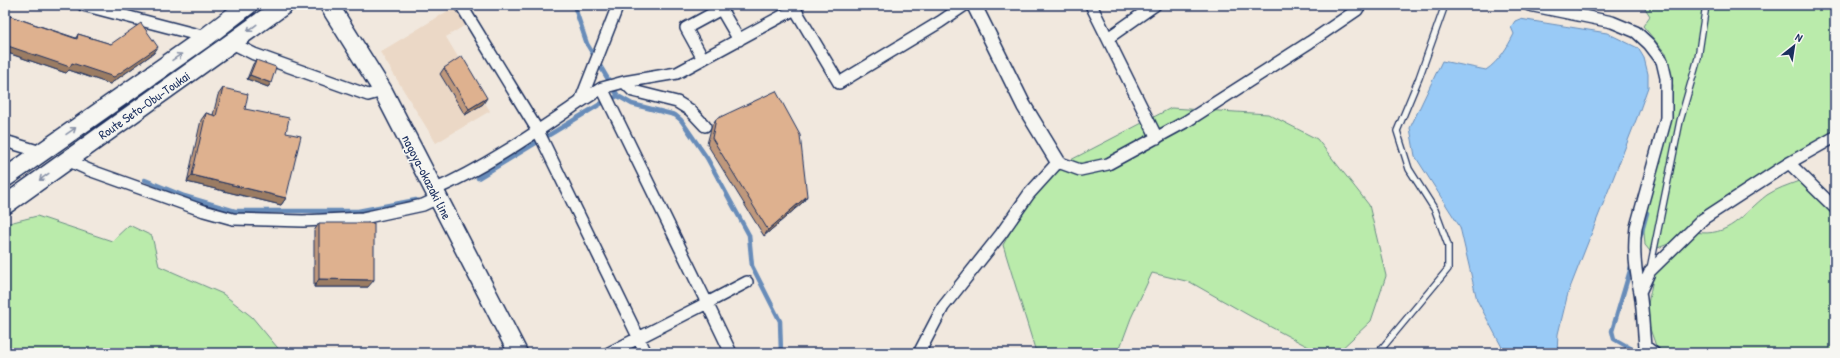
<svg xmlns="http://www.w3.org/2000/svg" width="1840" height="358" font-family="'Patrick Hand',sans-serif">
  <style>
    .built { fill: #ebd8c6 }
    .green { fill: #baebab; stroke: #6a8d84 }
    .water { fill: #99caf6; stroke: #678cb9 }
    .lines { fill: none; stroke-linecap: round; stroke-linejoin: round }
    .stream { stroke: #678cb9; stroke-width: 4.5 }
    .service-casing { stroke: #1b2f5e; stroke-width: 8 }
    .minor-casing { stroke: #1b2f5e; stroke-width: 14 }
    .tertiary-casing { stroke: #1b2f5e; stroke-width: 17 }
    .primary-casing { stroke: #1b2f5e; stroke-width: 21 }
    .service { stroke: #f6f6f2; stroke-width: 5.5 }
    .minor { stroke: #f6f6f2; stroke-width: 11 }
    .tertiary { stroke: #f6f6f2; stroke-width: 14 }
    .primary { stroke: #f6f6f2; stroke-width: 18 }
    .wall { fill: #bf987b; stroke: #1b2f5e }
    .shaded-wall { fill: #9b7c64; stroke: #1b2f5e }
    .building { fill: #deb18f; stroke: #1b2f5e }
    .oneway { stroke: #8892a8 }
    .labels { text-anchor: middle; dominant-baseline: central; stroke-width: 3.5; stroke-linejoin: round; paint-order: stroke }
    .street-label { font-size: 13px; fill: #1b2f5e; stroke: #f6f6f2 }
  </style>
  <rect width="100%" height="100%" fill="#f1e8de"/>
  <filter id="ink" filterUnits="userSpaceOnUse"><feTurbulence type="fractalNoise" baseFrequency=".025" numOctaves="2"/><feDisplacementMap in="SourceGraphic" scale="8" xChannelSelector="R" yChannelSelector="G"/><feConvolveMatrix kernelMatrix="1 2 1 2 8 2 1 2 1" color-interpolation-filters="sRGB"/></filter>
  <g filter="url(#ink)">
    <path class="built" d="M456 6 467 24 446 37 490 111 436 143 380 52Z"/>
    <path class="green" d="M1643 5H1835V133L1676 241 1650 251 1645 245 1643 218 1671 114 1673 86 1667 55 1643 26 1650 16Z
      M1171 108 1268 114 1317 139 1369 205 1386 276 1371 321 1337 353H1320L1250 316 1190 282 1152 273 1131 318 1118 353H1058L1035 349 1003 245 1021 213 1061 165Z
      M1799 181 1835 217V353H1664L1656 346 1649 326 1648 304 1654 274 1695 232C1730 238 1742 214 1767 195 1776 189 1788 185 1799 181Z
      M37 216 112 241 129 225 152 236 159 266 223 294 252 317 282 353H5V224Z"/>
    <path class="water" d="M1520 19 1607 33 1638 48 1644 58 1648 74V87L1638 115 1568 293 1558 334 1557 353H1505L1477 300 1460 227 1415 156 1410 128 1442 61 1486 70C1499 61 1507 48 1514 34L1511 27 1515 21Z"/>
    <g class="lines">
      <path class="stream" d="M574 5 587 44 618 96
        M478 178 602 103 618 96 632 104 675 115 681 120 707 158 749 235 752 266 780 321 781 353
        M145 180 184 196 235 211H358L416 200
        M1640 238 1647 213
        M1632 264 1612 331 1614 339 1639 353"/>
      <g class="service-casing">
        <path id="service" d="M1650 269 1680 121 1698 58 1706 5
          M1378 353 1448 269V245L1435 210 1409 169 1397 131 1419 78 1445 5"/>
      </g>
      <g class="minor-casing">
        <path id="minor" d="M83 5 206 37
          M461 5 538 131 646 353
          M618 5 580 102 602 88 624 82 677 73 795 9 839 83 940 22 965 5
          M1091 5 1157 138
          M1529 5 1612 22 1636 32 1649 44 1662 61 1666 78V118L1636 227C1633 250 1635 270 1640 292 1643 310 1643 328 1645 346L1654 353
          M1108 38 1155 5
          M232 43 254 54 368 95 383 91
          M703 59 686 28 721 9 739 40
          M624 82 633 91 677 102 690 110 705 126
          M602 88 707 303 609 353
          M5 141 41 152
          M67 160 89 170 204 211 233 219 303 221 363 218 423 205 438 198
          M1789 163 1835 208
          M434 190C486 167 533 134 580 102
          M1640 292 1650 271 1703 219 1789 163 1835 137
          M731 353 707 303 747 282
          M919 353 943 307 1001 234 1029 194 1058 162 1080 170 1108 164 1187 121 1310 42 1357 10 1360 5"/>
      </g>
      <g class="tertiary-casing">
        <path id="tertiary" d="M974 5 1024 106 1058 162"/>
      </g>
      <g class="primary-casing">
        <path id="primary" d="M329 5 383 91 518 353
          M5 178 206 37 248 5
          M5 205 284 5"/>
      </g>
      <use href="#service" class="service"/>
      <use href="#minor" class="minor"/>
      <use href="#tertiary" class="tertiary"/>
      <use href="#primary" class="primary"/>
    </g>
    <path class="wall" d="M10 16 76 38 78 34 111 44 154 53 110 84 69 70 66 73 5 52V25L6 22Z
      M256 60 271 83 268 87 247 79 253 64Z
      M444 68 483 104 465 115 440 74Z
      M223 88 245 109 286 133V198L281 205 187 182 201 120 206 113 213 115 218 95Z
      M716 119 807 196 803 202 764 236 707 144 712 125Z
      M319 223 368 287H314V231Z"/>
    <path class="shaded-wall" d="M5 45 72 63 158 47 154 53 110 84 69 70 66 73 5 52Z
      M250 75 271 83 268 87 247 79Z
      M487 98 483 104 465 115 469 109Z
      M192 175 286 198 281 205 187 182Z
      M807 196 803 202 764 236 768 230Z
      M319 279 374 280 368 287H314Z"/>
    <path class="building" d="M10 16 77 39 78 34 111 44 141 23 158 47 114 77 72 63 70 67 5 45V31Z
      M462 56 487 98 469 109 444 68Z
      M256 60 276 67 271 83 250 75Z
      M223 88 248 94 245 109 289 118 286 133 301 136 286 198 192 175 206 113 216 116Z
      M776 91 800 135 807 196 768 230 712 138 716 119Z
      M319 223H374V280L319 279Z"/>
    <defs><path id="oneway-shaft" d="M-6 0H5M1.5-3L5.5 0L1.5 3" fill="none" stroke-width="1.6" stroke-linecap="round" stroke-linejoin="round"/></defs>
    <g class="oneway">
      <use href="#oneway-shaft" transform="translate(252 28) rotate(143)"/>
      <use href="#oneway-shaft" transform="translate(177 57) rotate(-34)"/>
      <use href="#oneway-shaft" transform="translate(71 131) rotate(-35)"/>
      <use href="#oneway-shaft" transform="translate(44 177) rotate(144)"/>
    </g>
  </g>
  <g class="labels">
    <g class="street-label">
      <text transform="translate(144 105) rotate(-35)">Route Seto-Obu-Toukai</text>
      <text transform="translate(427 177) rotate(63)">nagoya-okazaki line</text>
    </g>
  </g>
  <rect width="1840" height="358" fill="none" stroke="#f6f6f2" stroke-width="20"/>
  <rect x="10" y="10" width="1820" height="338" fill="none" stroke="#1b2f5e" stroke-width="1.5" filter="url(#ink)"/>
  <g transform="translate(1794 46) rotate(30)" stroke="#f6f6f2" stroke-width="3" paint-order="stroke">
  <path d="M0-3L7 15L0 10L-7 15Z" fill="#1b2f5e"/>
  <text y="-6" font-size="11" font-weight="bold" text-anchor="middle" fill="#1b2f5e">N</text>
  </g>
</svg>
